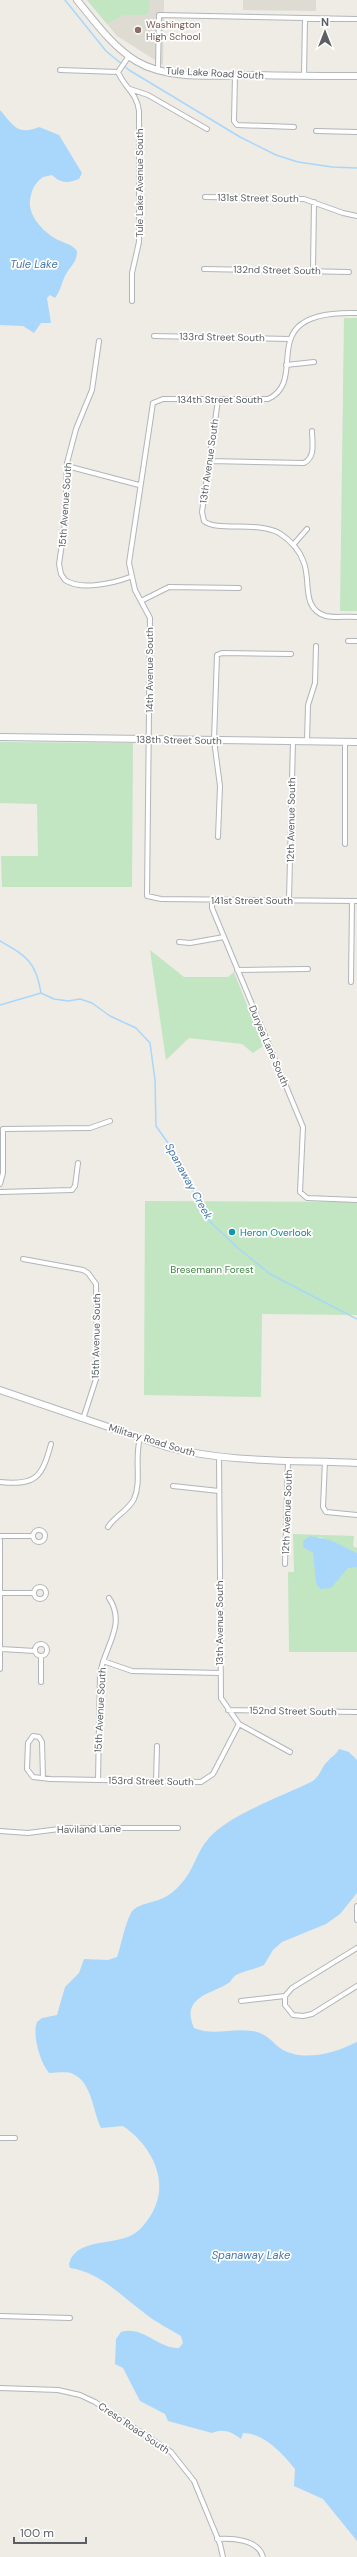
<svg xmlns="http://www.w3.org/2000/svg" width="357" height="2557" font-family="'DM Sans',sans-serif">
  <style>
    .education { fill: #dedbd3 }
    .green { fill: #c2e5c2 }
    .water { fill: #a8d7fb }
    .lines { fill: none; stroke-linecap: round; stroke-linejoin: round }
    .stream { stroke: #a8d7fb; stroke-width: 1.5 }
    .street-casing { stroke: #b2b5b9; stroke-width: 6 }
    .secondary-casing { stroke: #b3b7bb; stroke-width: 8 }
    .street { stroke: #fff; stroke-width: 4 }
    .secondary { stroke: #fff; stroke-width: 6 }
    .education-dot { fill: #8d6e63; stroke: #fff; stroke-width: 1.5 }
    .culture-dot { fill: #0f9aa8; stroke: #fff; stroke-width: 1.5 }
    .labels { text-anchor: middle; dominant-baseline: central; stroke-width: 3.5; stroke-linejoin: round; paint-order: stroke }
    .education-label { font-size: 10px; fill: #785e54; stroke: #fff; text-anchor: start }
    .street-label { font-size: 10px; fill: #5c6064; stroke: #fff }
    .culture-label { font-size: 10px; fill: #0d838f; stroke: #fff; text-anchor: start }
    .park-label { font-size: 10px; fill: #3a863d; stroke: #fff }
    .water-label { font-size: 11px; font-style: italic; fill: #4578ad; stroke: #fff }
  </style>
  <rect width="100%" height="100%" fill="#eeece5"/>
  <path class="education" d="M87 0H164L163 65 117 36Z
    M243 0H316V11L243 10Z"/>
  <path class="green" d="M87 0H149V12L146 15H123L107 24Z
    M344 318H357V611H340Z
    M0 742 133 743 132 887H2L1 856H38L37 804 0 803Z
    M150 950 184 977H228L234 972 263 1046 253 1053 242 1044 189 1038 166 1060Z
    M145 1201 357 1202V1315L262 1314 261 1397 144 1395Z
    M293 1534 354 1536 353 1546 357 1548V1553L320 1537 303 1541V1546L313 1553 315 1565 357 1567V1652H289L288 1572H294Z"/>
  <path class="water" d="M0 110C13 125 17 136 39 127L59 135 82 173 79 179C67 183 62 184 52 175L43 177C34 184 32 189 30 200 28 216 43 231 56 239 65 244 71 243 77 251 77 263 70 266 65 276 61 284 61 290 55 298L50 295 47 298 51 323H41L34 333 23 326 0 325Z
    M310 1536 330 1540 357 1553V1567L348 1568 331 1588 320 1589 316 1583 313 1553 303 1547V1541Z
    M339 1749 349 1752 357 1760V1893L340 1914 326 1924 282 1942 273 1950 264 1965C256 1969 247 1970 238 1974 232 1976 232 1982 227 1984 208 1995 181 1998 194 2028 212 2036 233 2028 252 2031 266 2033 270 2040 280 2048 302 2063 335 2053 357 2042V2541L323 2499 294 2486 295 2469C282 2453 264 2433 243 2433L241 2439C232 2432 223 2428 212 2433L168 2421 165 2414 140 2401 123 2368 115 2364 116 2339 121 2332C143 2325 158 2349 179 2348L183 2343 181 2336C170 2329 157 2323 147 2315 123 2298 101 2272 70 2268L69 2264C75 2239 111 2245 130 2236 139 2232 146 2223 151 2215 171 2182 152 2146 123 2126L101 2128C93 2112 92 2082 73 2074 67 2071 56 2073 49 2073 40 2062 32 2035 37 2022L42 2018 57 2015 65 1987 79 1973 84 1959 108 1960 117 1957C122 1942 124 1927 131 1913 136 1904 152 1903 161 1899 168 1896 175 1891 180 1885 194 1871 196 1852 209 1838 230 1814 283 1796 313 1781 321 1775 321 1767 328 1761 332 1756 336 1755 339 1749Z"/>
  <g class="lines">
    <path class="stream" d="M65 0 106 51 129 70 240 137 276 155 298 162 332 167 357 168
      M0 941C26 956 36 961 41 993L54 999 68 1001 80 999 92 1003 110 1016 136 1028 150 1043 155 1080 156 1126 175 1153 207 1219 238 1248 270 1274 357 1319
      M0 1005 41 993"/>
    <g class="street-casing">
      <path id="street" d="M158 69 159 15 357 19
        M60 70 118 72 129 56
        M118 72C124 87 137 93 139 111V242L132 273V301
        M235 75 234 121 237 125 294 127
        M304 76 305 18
        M130 89 148 95 207 129
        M316 131 357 132
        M205 197 304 199 343 213 357 216
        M204 269 349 272
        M313 270 314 202
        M357 313C249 310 312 379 268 399H163L153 403 129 563 135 590 150 618 147 896 161 899 357 901
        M154 336 290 339
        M99 341 92 390 76 429 67 463 65 523 59 564 61 574 65 580C81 591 114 583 130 577
        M286 365 314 362
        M218 400 202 512 204 521C217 532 257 521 279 533 290 540 300 551 304 563 311 581 301 609 326 616 335 618 347 616 357 617
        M209 461 304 463C316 457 312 442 312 431
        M67 466 139 485
        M293 545 307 529
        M141 601 169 587 239 588
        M348 641H357
        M307 741 308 705 315 683 316 646
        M218 837 220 786 214 740 217 655 222 653 291 654
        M345 844V742
        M289 899 293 741
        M212 900V908L303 1127 300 1192 307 1198 357 1200
        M179 942 190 943 224 937
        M237 970 308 969
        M351 982 352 901
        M0 1184 3 1173V1129L90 1128 110 1121
        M0 1192 72 1190 75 1186 78 1163
        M23 1259 83 1270 88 1273 96 1284 97 1376 83 1419
        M219 1457 221 1698 239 1724 290 1752
        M325 1461 323 1507 326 1512 357 1515
        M0 1482C36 1486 42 1477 51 1444
        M173 1486 219 1491
        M108 1527C115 1516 128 1511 134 1499 142 1481 134 1459 140 1438
        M33 1536a6 6 0 1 1 12 0a6 6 0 1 1-12 0Z
        M0 1536H33
        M0 1540V1669
        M285 1564 288 1460
        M34 1593a6 6 0 1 1 12 0a6 6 0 1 1-12 0Z
        M1 1593H34
        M35 1650a6 6 0 1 1 12 0a6 6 0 1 1-12 0Z
        M1 1649 35 1651
        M41 1656V1682
        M103 1661 132 1671 220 1673
        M228 1710 357 1712
        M43 1778 42 1742 39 1737 33 1736 28 1743 27 1769 33 1777 50 1779 201 1782 213 1774 239 1724
        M98 1780 100 1674C104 1647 127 1625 109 1598
        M156 1782 157 1746
        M0 1831 28 1833 67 1828H178
        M357 1906V1920
        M357 1948 292 1988 285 1996V2005L293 2015 303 2016 312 2014 357 1986
        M241 2001 285 1996
        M0 2138H15
        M0 2316 70 2318
        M0 2388 58 2390 80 2395 95 2402 171 2452 194 2481 220 2544 223 2557
        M217 2539C232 2538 258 2539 263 2557"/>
    </g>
    <g class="secondary-casing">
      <path id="secondary" d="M77 0C95 22 112 46 136 61 169 81 219 75 256 75 290 76 323 76 357 76
        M0 737 357 742
        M0 1390 167 1447C229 1463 294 1460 357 1463"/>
    </g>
    <use href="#street" class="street"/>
    <use href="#secondary" class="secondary"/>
  </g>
  <circle class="education-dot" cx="138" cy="30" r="4"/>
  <circle class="culture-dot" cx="232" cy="1232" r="4"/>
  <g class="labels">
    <g class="education-label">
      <text x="146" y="24">Washington<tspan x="146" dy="12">High School</tspan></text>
    </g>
    <g class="street-label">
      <text transform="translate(215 73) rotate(3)">Tule Lake Road South</text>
      <text transform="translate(139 183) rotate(-90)">Tule Lake Avenue South</text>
      <text transform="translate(258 198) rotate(1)">131st Street South</text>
      <text transform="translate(277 270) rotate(1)">132nd Street South</text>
      <text transform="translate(222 337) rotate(1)">133rd Street South</text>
      <text x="220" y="399">134th Street South</text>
      <text transform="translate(209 461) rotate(-82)">13th Avenue South</text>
      <text transform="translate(65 505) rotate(-86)">15th Avenue South</text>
      <text transform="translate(149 670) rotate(-90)">14th Avenue South</text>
      <text transform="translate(179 740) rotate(1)">138th Street South</text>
      <text transform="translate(291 820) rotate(-89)">12th Avenue South</text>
      <text x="252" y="900">141st Street South</text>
      <text transform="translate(269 1046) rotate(67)">Duryea Lane South</text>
      <text transform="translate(96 1336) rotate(-89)">15th Avenue South</text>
      <text transform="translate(152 1440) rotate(17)">Military Road South</text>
      <text transform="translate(287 1512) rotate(-88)">12th Avenue South</text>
      <text transform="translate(219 1623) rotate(-90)">13th Avenue South</text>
      <text transform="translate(100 1710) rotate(-87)">15th Avenue South</text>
      <text transform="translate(293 1711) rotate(1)">152nd Street South</text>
      <text transform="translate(151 1781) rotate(1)">153rd Street South</text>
      <text transform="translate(89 1829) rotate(-1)">Haviland Lane</text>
      <text transform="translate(134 2428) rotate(34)">Creso Road South</text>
    </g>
    <g class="culture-label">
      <text x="240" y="1232">Heron Overlook</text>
    </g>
    <g class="park-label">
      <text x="212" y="1269">Bresemann Forest</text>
    </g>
    <g class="water-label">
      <text x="34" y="264">Tule Lake</text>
      <text transform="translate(189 1181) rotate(61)">Spanaway Creek</text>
      <text x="251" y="2255">Spanaway Lake</text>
    </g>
  </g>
  <g transform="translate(325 32)" stroke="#ffffff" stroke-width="3" paint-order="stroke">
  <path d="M0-3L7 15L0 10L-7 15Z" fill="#5c6064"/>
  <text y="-6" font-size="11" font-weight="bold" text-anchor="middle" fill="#5c6064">N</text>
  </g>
  <path d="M14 2537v6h72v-6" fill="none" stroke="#5c6064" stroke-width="2"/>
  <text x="20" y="2537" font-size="12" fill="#5c6064" stroke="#ffffff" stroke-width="3" paint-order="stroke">100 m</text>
</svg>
